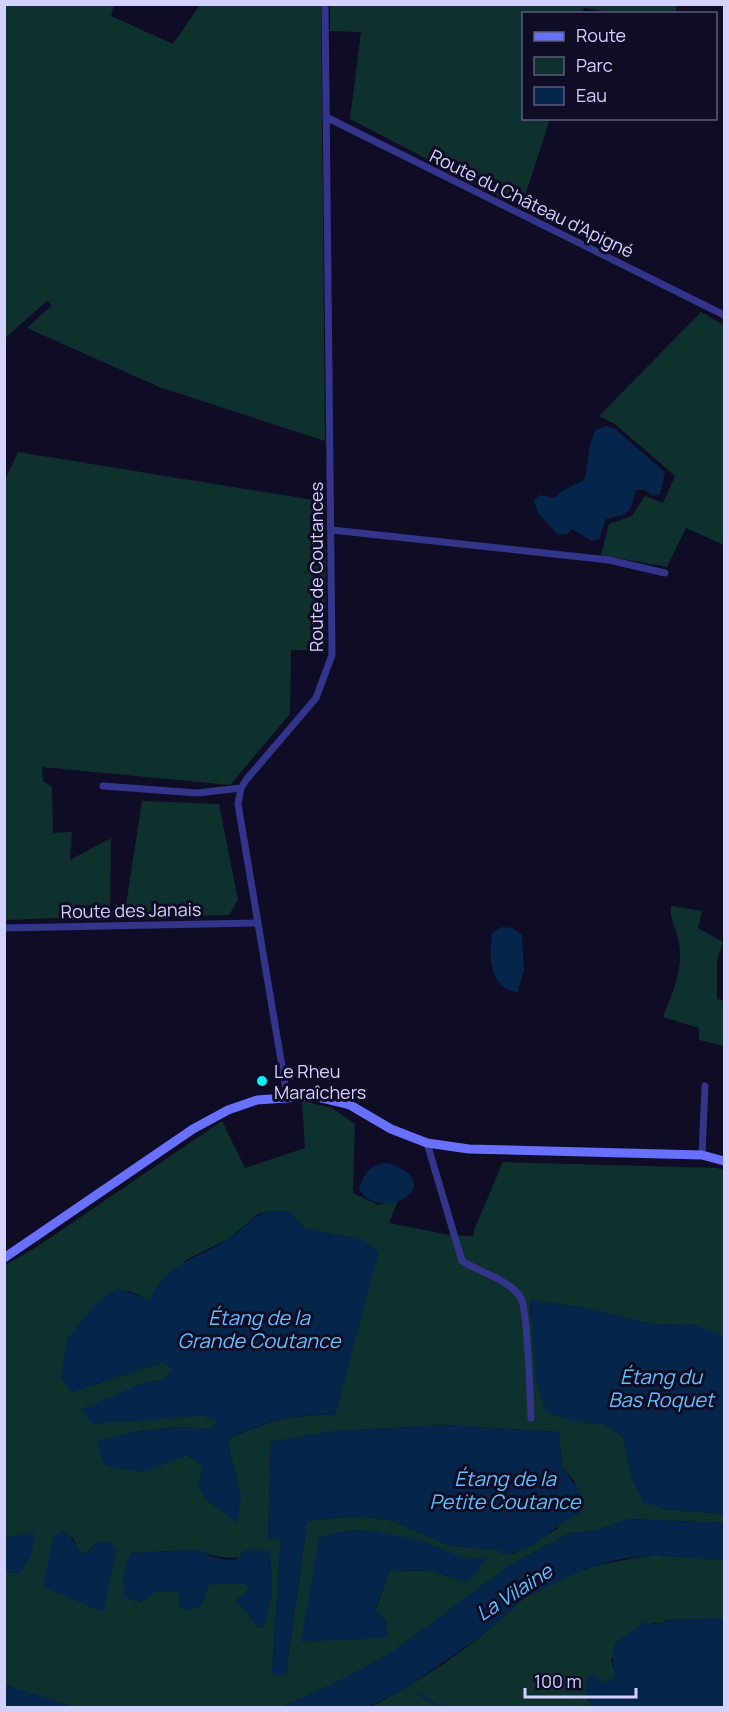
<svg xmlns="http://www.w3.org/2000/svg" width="729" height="1712" font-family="Manrope,sans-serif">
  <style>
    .green { fill: #0f312d; fill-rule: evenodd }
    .water { fill: #06254b }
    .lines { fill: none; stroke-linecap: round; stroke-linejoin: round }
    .stream { stroke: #06254b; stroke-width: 2 }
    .street { stroke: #32358a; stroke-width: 7 }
    .secondary { stroke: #6870ff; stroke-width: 9 }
    .poi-dot { fill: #00f6fc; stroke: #0f0c26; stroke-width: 2 }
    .labels { text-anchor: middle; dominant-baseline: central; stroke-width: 6; stroke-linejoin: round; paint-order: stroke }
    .street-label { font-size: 18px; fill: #d3d1ff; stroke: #0f0c26 }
    .poi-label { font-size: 18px; fill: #d3d1ff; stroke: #0f0c26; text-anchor: start }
    .water-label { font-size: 20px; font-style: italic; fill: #5fc1ff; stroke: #0f0c26 }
  </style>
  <rect width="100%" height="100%" fill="#0f0c26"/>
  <path class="green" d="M4 5H114L111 16 173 44 200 5H321L325 441 159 387 27 328 52 305 47 301 5 338Z
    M330 5V4L677 5 675 13 623 14 584 8 582 13 524 14V118L550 119 521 208 350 119 361 32 330 31Z
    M701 312 724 325V545L686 528 667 567 601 555 609 524 632 516 645 496 663 503 675 476 615 424 599 416Z
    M18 452 326 502 325 650H291L290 714 230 785 42 767 43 781 52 787 53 833 72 832 70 860 111 838 110 916 5 920 4 482Z
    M142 801 219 804 238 900 229 915 124 918Z
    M671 906 702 911 698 928 723 942 717 960V999L724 1001V1046L699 1040V1028L663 1017C673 992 685 966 678 938 675 924 670 922 671 906Z
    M302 1101 332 1108 355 1124 353 1193 378 1205 398 1201 389 1223 449 1235 474 1236V1230L503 1162 717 1168 724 1170V1338L694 1325 653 1324 585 1308 530 1300V1315L577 1422 604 1424 623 1437 633 1481 663 1509 724 1514V1523L629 1519 594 1531 568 1534 509 1566 394 1651 343 1680 281 1707H73L5 1685 4 1572 20 1573 24 1534 5 1538V1265L35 1248 222 1121 245 1168 305 1148ZM268 1211H290L304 1228 363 1240 355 1338 335 1415C298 1413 259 1423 227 1440L241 1497 198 1485 204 1466 187 1455 171 1460 99 1441C140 1429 169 1425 212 1429L218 1420 136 1386 164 1379 174 1369 163 1362 71 1392 67 1340 95 1305 129 1291 150 1300 186 1260 230 1238 258 1214ZM447 1425 559 1432 562 1466 575 1482 580 1513 562 1520 557 1529 513 1554 501 1550 451 1546 390 1520 355 1516 307 1521 286 1674 272 1672 281 1538 268 1539 271 1442 337 1431ZM352 1530C395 1533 425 1542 463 1559L466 1582 433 1571 390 1570 375 1611 385 1620 388 1638 319 1538ZM72 1536 79 1551 85 1555 96 1543 108 1542 117 1549 43 1587ZM195 1550C227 1561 239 1559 270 1552L272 1596 263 1628 257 1627 242 1606 235 1601 251 1589 244 1583 209 1584 201 1606 179 1592 157 1591 130 1553Z
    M655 1555 724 1560V1619L666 1620 661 1624 653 1622 611 1659 616 1677 605 1683 589 1674 588 1700 594 1707 368 1708C407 1689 446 1663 480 1637 496 1625 509 1610 525 1598 563 1571 610 1561 655 1555Z"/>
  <path class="water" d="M606 426 615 429 665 472 660 494 653 496 645 490H636C630 514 631 514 606 519L599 539 591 541 572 529 567 534 558 535 538 513 534 500 539 495 555 498 560 492 584 480C590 462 586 448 596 430Z
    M502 927 512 928 522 935 524 969 518 992C489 989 489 956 492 933Z
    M387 1163C452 1182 382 1227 359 1189 364 1173 370 1165 387 1163Z
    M268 1211H290L304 1228 363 1240 379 1252 335 1415C299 1413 258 1422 227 1440L241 1497 237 1523 205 1499 198 1485 203 1466 188 1455 143 1472 105 1466 99 1451 98 1441C140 1429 169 1425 212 1429L217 1420 203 1416 93 1424 80 1410 136 1386 164 1379 173 1369 163 1362 71 1392 61 1377 67 1339 95 1305 117 1288 150 1300C165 1263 200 1258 230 1238 244 1229 252 1216 268 1211Z
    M530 1300 585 1308 653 1324 694 1325 722 1335 724 1338V1514L663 1509 643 1502 633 1481 623 1437 604 1424 577 1422 546 1412 536 1381Z
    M447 1425 559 1432 562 1466 581 1493 580 1513C553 1524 536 1554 501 1554L500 1550 451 1546 390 1520 355 1516 307 1521 286 1674 278 1676 272 1673 281 1538 268 1539 271 1442 337 1431Z
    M629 1519 724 1523V1560L655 1555 620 1559 585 1569 526 1597 480 1637 404 1689 368 1707H281L343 1679 394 1651 509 1566 568 1534 594 1531Z
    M62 1530C74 1537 75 1548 85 1555L96 1543 108 1542 117 1549 103 1612 43 1587 53 1537Z
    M352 1530C378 1532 402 1535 427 1543 453 1552 456 1559 486 1558L474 1577 466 1582 433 1571 390 1570 375 1610 385 1620 388 1638 301 1642 319 1538Z
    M24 1534 35 1535 31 1556 20 1573 5 1572V1538Z
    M195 1550 220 1559 236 1560 245 1550 270 1551 272 1596 263 1628 257 1627 242 1606 235 1601 251 1589 244 1583 209 1585 201 1606 188 1610 179 1607V1592L157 1591 141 1603 124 1597 123 1574 130 1553Z
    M716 1618 724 1619V1707H594C585 1696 584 1688 589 1674L605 1683 616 1677C606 1636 619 1645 643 1622L660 1624C671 1616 701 1621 716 1618Z
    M5 1685 73 1707H5Z"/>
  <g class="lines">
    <path class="stream" d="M416 1693 443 1708"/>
    <path class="street" d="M326 117 724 315
      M332 530 609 560 665 573
      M103 786 197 793 241 788
      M4 928 257 923
      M287 1096 238 804 241 788 246 780 316 698 332 655 325 4
      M427 1143 462 1261C479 1272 510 1280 521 1298 528 1311 530 1397 531 1418
      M702 1155 705 1086"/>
    <path class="secondary" d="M4 1258 193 1129 228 1110 257 1100 313 1096 350 1105 391 1129 427 1143 469 1149 702 1155 724 1161"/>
  </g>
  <circle class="poi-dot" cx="262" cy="1081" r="6"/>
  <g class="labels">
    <g class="street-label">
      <text transform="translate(532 203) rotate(26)">Route du Château d'Apigné</text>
      <text transform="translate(316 567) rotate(-90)">Route de Coutances</text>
      <text transform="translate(131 910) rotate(-1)">Route des Janais</text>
    </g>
    <g class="poi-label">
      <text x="274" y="1071">Le Rheu<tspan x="274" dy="21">Maraîchers</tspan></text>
    </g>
    <g class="water-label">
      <text x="259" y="1317">Étang de la<tspan x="259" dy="23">Grande Coutance</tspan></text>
      <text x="661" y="1376">Étang du<tspan x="661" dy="23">Bas Roquet</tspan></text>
      <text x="505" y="1478">Étang de la<tspan x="505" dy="23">Petite Coutance</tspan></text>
      <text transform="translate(514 1592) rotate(-33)">La Vilaine</text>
    </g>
  </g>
  <rect width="729" height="1712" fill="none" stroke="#d3d1ff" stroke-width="12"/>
  <rect x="522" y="12" width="195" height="108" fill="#0f0c26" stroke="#5d5b7d" stroke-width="1.5"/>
  <rect x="534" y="32" width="30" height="9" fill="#6870ff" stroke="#5d5b7d" stroke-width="1.5"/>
  <text x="576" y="42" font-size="18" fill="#d3d1ff">Route</text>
  <rect x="534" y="57" width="30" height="18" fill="#0f312d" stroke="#5d5b7d" stroke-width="1.5"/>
  <text x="576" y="72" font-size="18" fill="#d3d1ff">Parc</text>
  <rect x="534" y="87" width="30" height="18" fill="#06254b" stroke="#5d5b7d" stroke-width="1.5"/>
  <text x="576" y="102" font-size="18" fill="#d3d1ff">Eau</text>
  <path d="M525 1688v9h111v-9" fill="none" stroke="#d3d1ff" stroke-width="3"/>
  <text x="534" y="1688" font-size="18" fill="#d3d1ff" stroke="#0f0c26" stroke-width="4.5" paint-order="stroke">100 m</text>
</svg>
